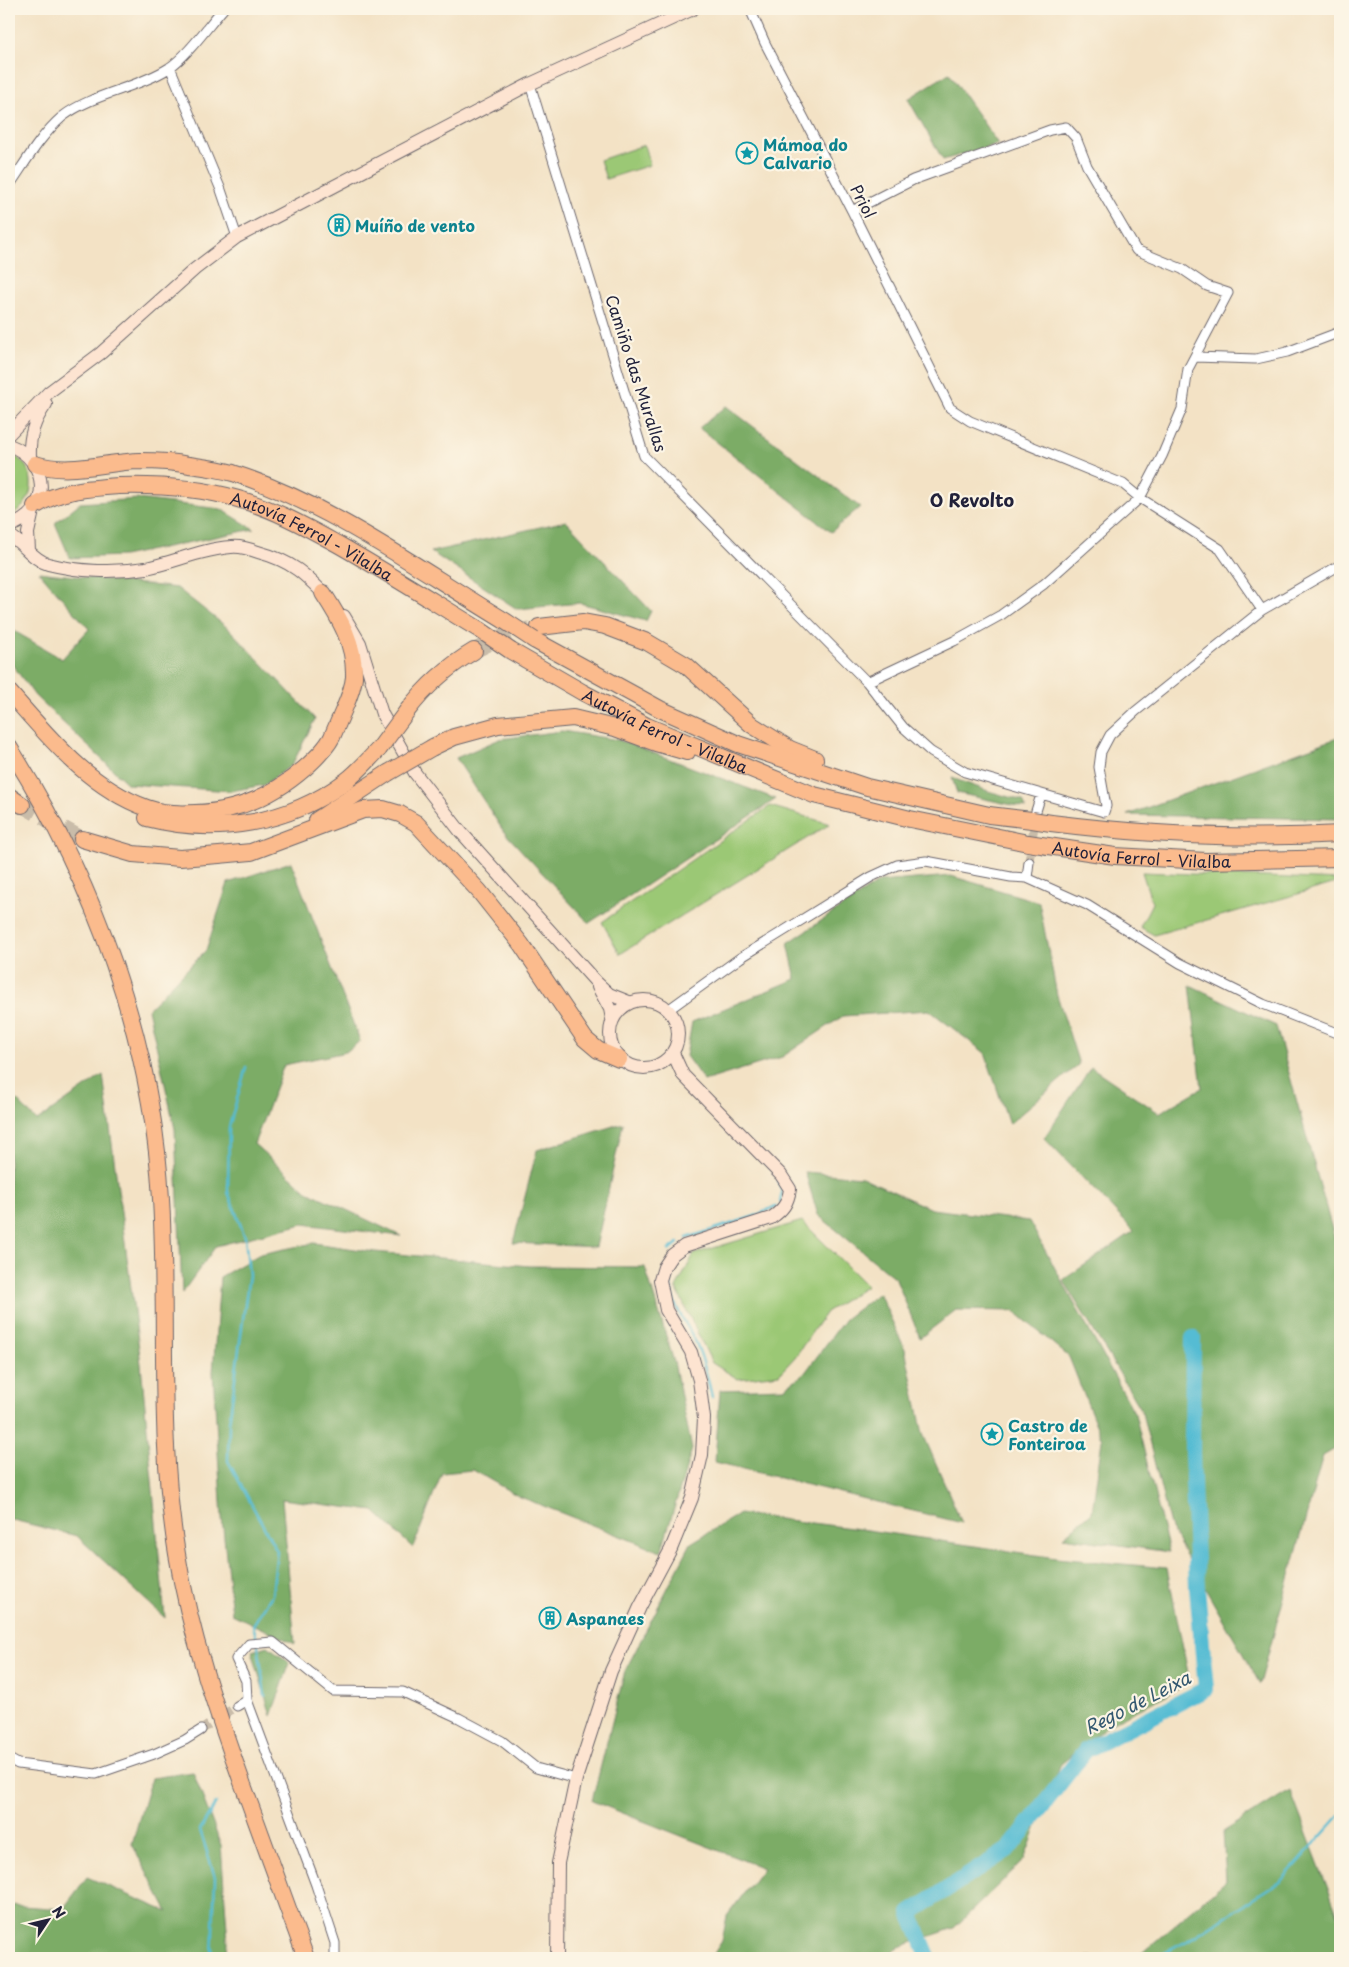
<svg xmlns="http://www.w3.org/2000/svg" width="1349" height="1967" font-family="'Playpen Sans',sans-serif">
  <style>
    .green { fill: #9bc875; stroke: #5e7558 }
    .forest { fill: #7cac66; stroke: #4f6750 }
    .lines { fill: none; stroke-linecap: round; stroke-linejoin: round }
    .stream { stroke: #55bcd3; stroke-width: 2.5 }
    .river { stroke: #55bcd3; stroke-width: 16 }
    .street-tunnel { stroke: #c9bca9; stroke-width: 9; stroke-dasharray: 9 4.5; stroke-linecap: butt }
    .highway-tunnel { stroke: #c9bca9; stroke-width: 16; stroke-dasharray: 16 8; stroke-linecap: butt }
    .street-casing { stroke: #6b656b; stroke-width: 11 }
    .secondary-casing { stroke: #6b656b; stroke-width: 14 }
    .highway-casing { stroke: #6b656b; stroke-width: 18 }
    .street { stroke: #fff; stroke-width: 9 }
    .secondary { stroke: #fde4d1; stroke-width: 12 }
    .highway { stroke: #fbbb8d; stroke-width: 16 }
    .highway-bridge-casing { stroke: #6b656b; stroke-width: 18; stroke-linecap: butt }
    .highway-bridge { stroke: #fbbb8d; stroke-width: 16 }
    .labels { text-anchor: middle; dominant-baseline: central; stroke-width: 4.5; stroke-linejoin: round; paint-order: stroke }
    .culture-label { font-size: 16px; font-weight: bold; fill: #0d838f; stroke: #fcf5e5; text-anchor: start }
    .street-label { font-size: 16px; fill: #22223b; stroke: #fcf5e5 }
    .neighbourhood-label { font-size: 18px; font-weight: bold; fill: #22223b; stroke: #fcf5e5 }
    .water-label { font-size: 18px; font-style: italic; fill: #345870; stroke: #fcf5e5 }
  </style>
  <rect width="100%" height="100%" fill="#fcf5e5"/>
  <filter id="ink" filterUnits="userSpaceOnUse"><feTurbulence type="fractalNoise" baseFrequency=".02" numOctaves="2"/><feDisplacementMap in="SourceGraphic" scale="10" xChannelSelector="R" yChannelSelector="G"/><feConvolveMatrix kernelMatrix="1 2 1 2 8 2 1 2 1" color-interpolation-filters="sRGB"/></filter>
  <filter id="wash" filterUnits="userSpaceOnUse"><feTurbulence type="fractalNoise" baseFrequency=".0096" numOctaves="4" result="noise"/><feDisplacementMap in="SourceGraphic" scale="20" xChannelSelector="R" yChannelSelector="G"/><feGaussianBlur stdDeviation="1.12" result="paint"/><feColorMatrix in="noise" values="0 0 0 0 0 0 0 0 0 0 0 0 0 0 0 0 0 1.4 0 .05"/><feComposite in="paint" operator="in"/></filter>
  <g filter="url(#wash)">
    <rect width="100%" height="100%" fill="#f3e2c5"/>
    <path class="green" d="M644 145 650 165 606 179 600 160Z
      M9 454C40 464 37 505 9 516Z
      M770 806 830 824 620 954 602 922Z
      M1142 872 1340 880V882L1154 935 1140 927 1152 903Z
      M802 1221 867 1286 826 1312 795 1357 779 1374 738 1379 712 1363 676 1288 694 1254Z"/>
    <path class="forest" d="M949 73 998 144 943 160 908 99Z
      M726 406 860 507 831 532 699 428Z
      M138 499 221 509 254 529 123 556 70 558 55 523 80 503Z
      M566 521 651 611 646 621 580 603 517 609 431 552Z
      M39 572 177 588 229 629 315 719 292 765 264 785 231 791 128 784 35 696 9 660V628L62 659 89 629Z
      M562 731 619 740 776 799 589 923 504 832 456 758 500 739Z
      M1340 737V819L1127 815Z
      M952 778 988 791 1023 801 1026 808 957 793Z
      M291 862 360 1041 346 1052 284 1065 254 1144 307 1191 401 1236 303 1224 216 1246 182 1293 175 1129 148 1009 206 950 228 883Z
      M951 876 1039 902 1057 995 1079 1064 1009 1124 985 1053 929 1010 843 1016 782 1057 704 1081 686 1056 692 1022 796 979 788 943 879 882Z
      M1190 985 1276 1026 1340 1258V1446L1323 1456 1260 1684 1171 1529 1141 1409 1063 1280 1134 1231 1044 1138 1091 1067 1159 1113 1202 1088Z
      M103 1075 141 1364 165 1618 77 1536 9 1519V1092L37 1121Z
      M623 1123 596 1247 513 1243 537 1150Z
      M805 1172 862 1177 931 1209 1029 1221 1135 1414 1169 1552 1063 1537 1092 1512 1102 1440 1069 1357 1014 1311 956 1310 920 1338 896 1279 818 1215Z
      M314 1243 375 1252 529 1266 645 1267 674 1362 692 1449 661 1552 518 1496 473 1470 442 1473 413 1548 374 1511 282 1499 295 1644 232 1614 222 1518 213 1372 220 1277 260 1254Z
      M879 1293 905 1349 923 1434 962 1523 715 1462 720 1390 784 1388 804 1374 845 1319Z
      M739 1514 860 1529 1056 1558 1167 1568 1190 1683 1108 1725 1061 1764 1024 1860 954 1928 896 1948 886 1958H711L722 1941 727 1916 763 1868 592 1801 625 1671 691 1543Z
      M268 1646 290 1663 271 1716 252 1651Z
      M193 1772 221 1845 228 1943 226 1958H9V1905L63 1909 87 1877 168 1912 132 1844 151 1778Z
      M1290 1790 1340 1920V1958H1067L1137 1957 1226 1881 1223 1832Z"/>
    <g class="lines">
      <path class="stream" d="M246 1067 229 1127 228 1192 245 1237 249 1275 229 1423 228 1461 277 1551 272 1595 253 1625 257 1640
        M778 1181 782 1192 780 1202
        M687 1238 755 1216 776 1206
        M669 1250 678 1243
        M667 1269 671 1273C666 1301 686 1320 697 1345 704 1362 708 1379 712 1397
        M258 1645 265 1696
        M212 1958 215 1877 200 1830 216 1803
        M1155 1958 1187 1941 1281 1881 1340 1815"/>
      <path class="river" d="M929 1958 910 1913 1009 1849 1086 1750 1206 1689 1197 1588 1192 1452 1193 1338"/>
    </g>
  </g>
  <g filter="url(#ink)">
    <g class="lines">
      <path class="street-tunnel" d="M1029 862 1035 818
        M201 1730 237 1706"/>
      <path class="highway-tunnel" d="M474 651 505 635 530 629
        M22 805 82 839"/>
      <g class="street-casing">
        <path id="street" d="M750 9 765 43 852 211 950 408 970 421 1123 484 1140 498 1220 549 1262 610
          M170 67 221 190 237 237
          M530 84 644 456 867 682 903 727 931 752 965 772 1104 812 1106 806 1099 767 1101 752 1110 735 1136 711 1262 610 1340 565
          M9 186C25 163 40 136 62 117 93 93 136 89 169 68 188 55 208 26 223 9
          M852 211 913 180 1050 130 1066 127 1076 138 1087 166 1136 250 1182 269 1207 286 1228 293 1188 369 1182 409 1162 456 1140 498 1044 584 1001 615 954 641 867 682
          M1195 357 1256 359 1287 352 1340 332
          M1036 811 1041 795
          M1027 878 1029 862
          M668 1010 740 958 871 877 897 865 926 861 1011 877 1027 878 1087 905 1180 963 1263 1004 1339 1034
          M247 1700 246 1681 236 1659 249 1644 273 1642 333 1691 403 1692 459 1718 502 1741 536 1768 576 1779
          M237 1706 247 1700 316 1885 335 1943V1958
          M9 1759 18 1764 96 1774 154 1754 185 1740 201 1730"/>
      </g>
      <g class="secondary-casing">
        <path id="secondary" d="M9 434 49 392 101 353 195 269 237 237 530 84 693 9
          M9 445C50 460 53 513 9 526
          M30 457C29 436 34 421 46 404
          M9 535C23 543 33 560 48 564 79 572 115 573 146 568 175 562 202 549 231 547 240 546 250 549 258 552 292 561 305 574 329 599
          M29 550 28 533 33 511
          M344 616 360 643 382 714 415 773 460 831 596 982 609 994 629 1002
          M598 987 610 1009 612 1019
          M610 1034a34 34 0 1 1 68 0a34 34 0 1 1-68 0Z
          M557 1958 558 1863 576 1779 611 1671 640 1607 671 1549 692 1498 702 1455 704 1418 699 1380 691 1352 666 1310 660 1280 664 1267 672 1255 684 1246 771 1218C783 1210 788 1203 790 1189L781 1175 683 1075 673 1053"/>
      </g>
      <g class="highway-casing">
        <g id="highway">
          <path d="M35 464C70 475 104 462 140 461 156 461 174 462 189 465 203 467 219 469 233 473 332 505 417 568 505 621"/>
          <path id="s1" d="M35 506C60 490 89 488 119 486 159 485 200 488 238 499 275 509 308 528 341 546 388 573 434 602 480 630"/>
          <path d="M539 627 583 622 605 626 647 642 686 665 752 725 790 749 815 759"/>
          <path d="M534 640 660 709 738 744 867 787 989 815 1032 820"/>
          <path id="s2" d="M511 651 582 692 647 726 814 795 910 819 1028 843"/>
          <path d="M9 692C49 737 88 787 147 808 161 813 179 814 195 813 237 812 273 796 305 768 314 760 326 749 332 737 335 730 338 723 341 716 346 704 353 690 354 677 355 644 340 619 323 593"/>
          <path d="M407 711C426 686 447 667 474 651"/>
          <path d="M9 747C95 883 152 1038 161 1199 168 1318 157 1436 177 1554 190 1634 216 1709 243 1785 264 1843 285 1901 306 1958"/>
          <path d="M433 747 454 737 498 725 573 718 615 728 656 743 687 752"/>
          <path d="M9 796 22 805"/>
          <path d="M147 818C216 836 289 824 346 781 358 772 368 760 379 749"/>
          <path d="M317 820 388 773"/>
          <path d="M1051 823C1147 835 1244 840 1340 834"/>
          <path d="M82 839 133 854 180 858 219 855 251 852 363 810 383 809 400 814 416 823 479 891 521 944 585 1039 598 1050 619 1059"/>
          <path id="s3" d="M1048 846 1115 856 1206 861 1340 858"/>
        </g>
      </g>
      <use href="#street" class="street"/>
      <use href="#secondary" class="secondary"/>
      <use href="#highway" class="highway"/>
      <g class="highway-bridge-casing">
        <path id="highway-bridge" d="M505 621 534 640
          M480 630 511 651
          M379 749 407 711
          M388 773 433 747
          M1032 820 1051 823
          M1028 843 1048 846"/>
      </g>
      <use href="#highway-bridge" class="highway-bridge"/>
    </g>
  </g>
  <defs>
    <g id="sight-ring" transform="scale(1.125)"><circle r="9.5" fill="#fcf5e5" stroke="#0f9aa8" stroke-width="1.5"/><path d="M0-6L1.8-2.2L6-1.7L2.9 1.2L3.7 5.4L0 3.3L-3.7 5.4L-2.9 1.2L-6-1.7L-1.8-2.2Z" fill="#0f9aa8"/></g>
    <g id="building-ring" transform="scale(1.125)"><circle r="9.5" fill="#fcf5e5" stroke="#0f9aa8" stroke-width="1.5"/><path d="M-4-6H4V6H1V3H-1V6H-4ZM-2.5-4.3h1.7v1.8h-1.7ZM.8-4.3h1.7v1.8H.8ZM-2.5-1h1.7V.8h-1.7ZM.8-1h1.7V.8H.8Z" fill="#0f9aa8"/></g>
  </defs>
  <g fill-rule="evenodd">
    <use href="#sight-ring" x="747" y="153"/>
    <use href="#building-ring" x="339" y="225"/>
    <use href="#sight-ring" x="992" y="1434"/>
    <use href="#building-ring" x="550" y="1618"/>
  </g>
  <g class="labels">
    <g class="culture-label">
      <text x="763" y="144">Mámoa do<tspan x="763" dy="18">Calvario</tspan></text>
      <text x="355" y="225">Muíño de vento</text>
      <text x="1008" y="1425">Castro de<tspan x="1008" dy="18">Fonteiroa</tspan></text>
      <text x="566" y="1618">Aspanaes</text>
    </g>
    <g class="street-label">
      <text transform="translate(864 201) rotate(63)">Priol</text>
      <text transform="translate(637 373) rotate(72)">Camiño das Murallas</text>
      <text stroke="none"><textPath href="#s1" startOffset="290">Autovía Ferrol - Vilalba</textPath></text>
      <text stroke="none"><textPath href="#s2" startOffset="174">Autovía Ferrol - Vilalba</textPath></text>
      <text stroke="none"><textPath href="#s3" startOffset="94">Autovía Ferrol - Vilalba</textPath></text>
    </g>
    <g class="neighbourhood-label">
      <text x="972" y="499">O Revolto</text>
    </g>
    <g class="water-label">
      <text transform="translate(1137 1702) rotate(-27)">Rego de Leixa</text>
    </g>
  </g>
  <rect width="1349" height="1967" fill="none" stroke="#fcf5e5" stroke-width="30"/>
  <g transform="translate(48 1920) rotate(55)" stroke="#fcf5e5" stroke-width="4" paint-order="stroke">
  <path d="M0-4L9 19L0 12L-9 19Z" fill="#22223b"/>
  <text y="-8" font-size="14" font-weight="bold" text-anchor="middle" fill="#22223b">N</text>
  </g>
</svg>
